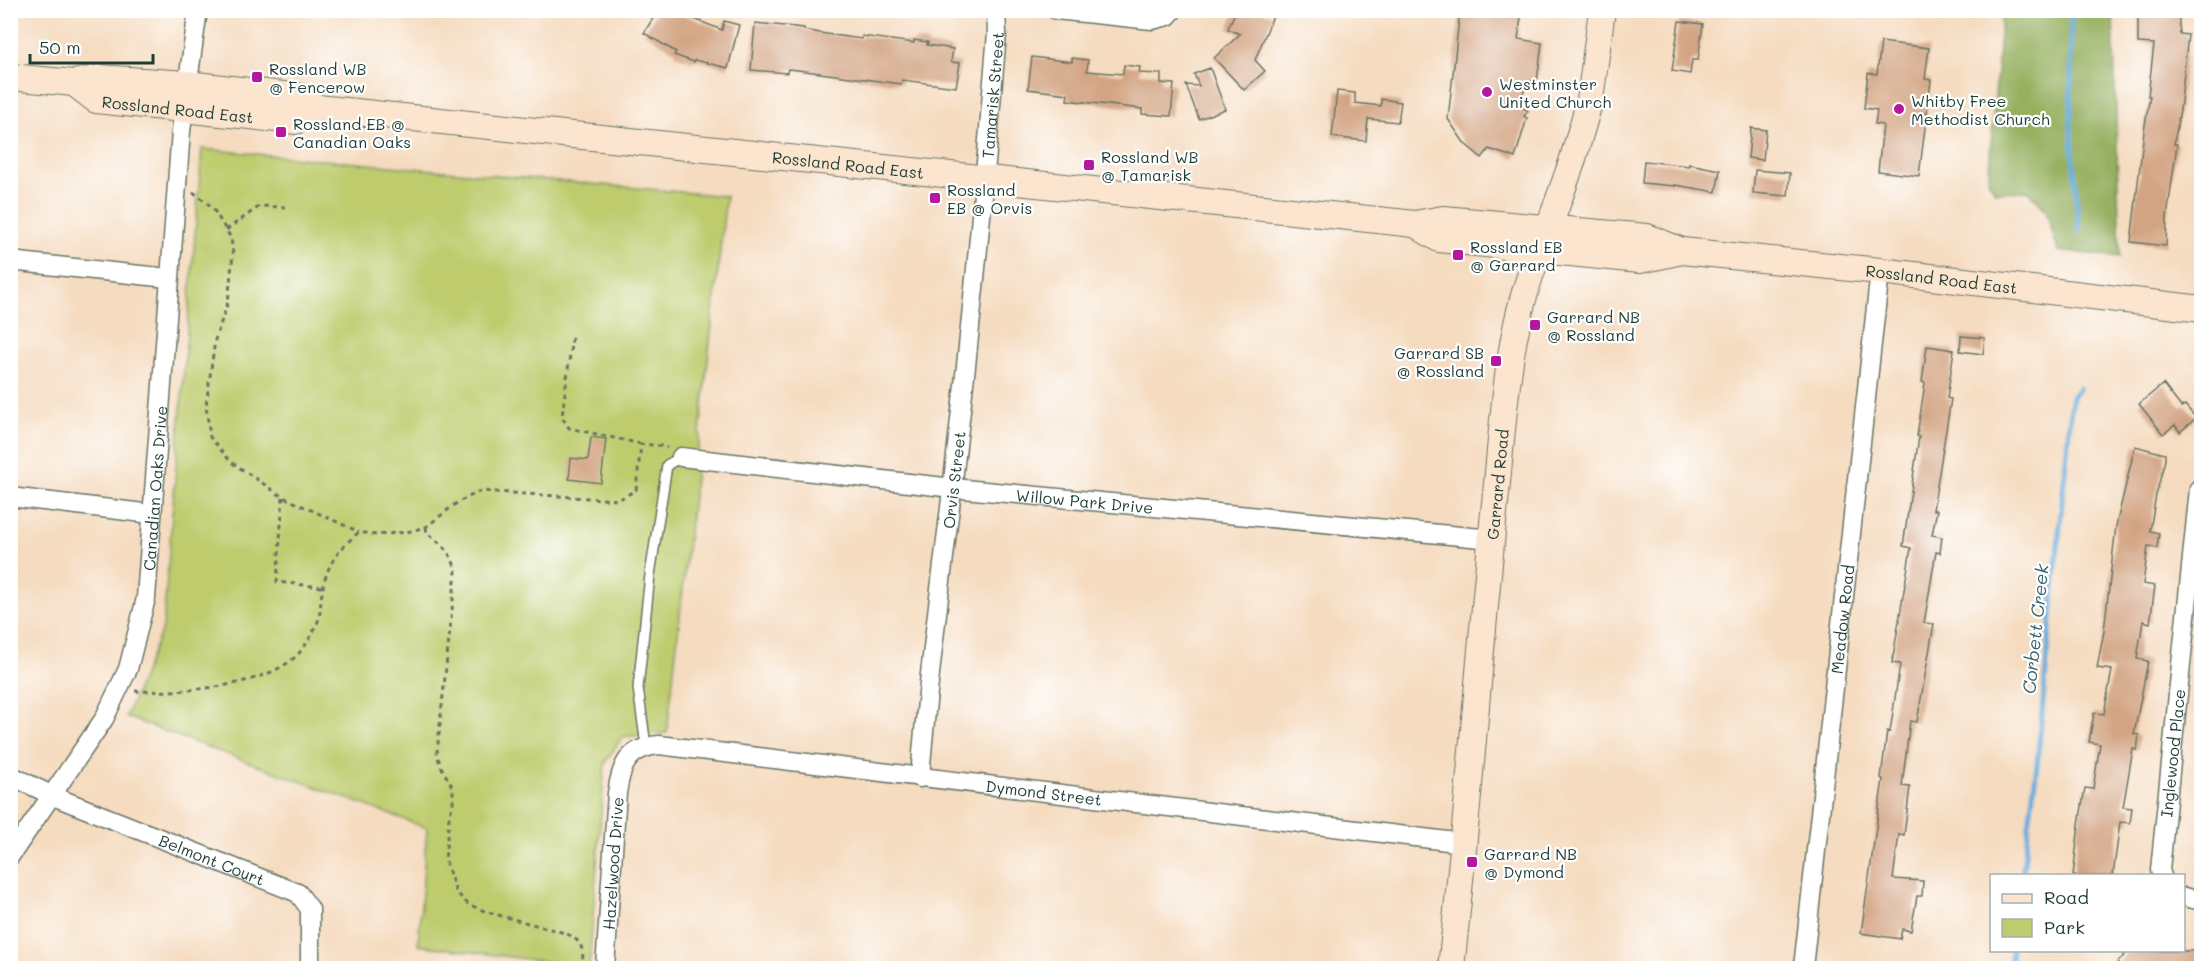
<svg xmlns="http://www.w3.org/2000/svg" width="2212" height="979" font-family="Mali,sans-serif">
  <style>
    .green { fill: #becc6e; stroke: #6e8451; stroke-width: 1.5 }
    .forest { fill: #96b061; stroke: #5a764a; stroke-width: 1.5 }
    .lines { fill: none; stroke-linecap: round; stroke-linejoin: round }
    .stream { stroke: #67addd; stroke-width: 5 }
    .building { fill: #d3a483 }
    .lane-casing { stroke: #6a7465; stroke-width: 12 }
    .street-casing { stroke: #6a7465; stroke-width: 21 }
    .secondary-casing { stroke: #6a7465; stroke-width: 28 }
    .path { stroke: #6a7465; stroke-width: 3; stroke-dasharray: 4.5 4.5; stroke-linecap: butt }
    .lane { stroke: #fff; stroke-width: 9 }
    .street { stroke: #fff; stroke-width: 18 }
    .secondary { stroke: #fce5cf; stroke-width: 26 }
    .poi-dot { fill: #b5179e; stroke: #fff; stroke-width: 2 }
    .labels { text-anchor: middle; dominant-baseline: central; stroke-width: 4.5; stroke-linejoin: round; paint-order: stroke }
    .poi-label { font-size: 16px; fill: #1f3d34; stroke: #fff; text-anchor: start }
    .street-label { font-size: 16px; fill: #1f3d34; stroke: #fff }
    .water-label { font-size: 18px; font-style: italic; fill: #38646f; stroke: #fff }
  </style>
  <rect width="100%" height="100%" fill="#fff"/>
  <filter id="ink" filterUnits="userSpaceOnUse"><feTurbulence type="fractalNoise" baseFrequency=".0167" numOctaves="2"/><feDisplacementMap in="SourceGraphic" scale="12" xChannelSelector="R" yChannelSelector="G"/><feConvolveMatrix kernelMatrix="1 2 1 2 8 2 1 2 1" color-interpolation-filters="sRGB"/></filter>
  <filter id="wash" filterUnits="userSpaceOnUse"><feTurbulence type="fractalNoise" baseFrequency=".008" numOctaves="4" result="noise"/><feDisplacementMap in="SourceGraphic" scale="24" xChannelSelector="R" yChannelSelector="G"/><feGaussianBlur stdDeviation="1.35" result="paint"/><feColorMatrix in="noise" values="0 0 0 0 0 0 0 0 0 0 0 0 0 0 0 0 0 1.4 0 .05"/><feComposite in="paint" operator="in"/></filter>
  <g filter="url(#wash)">
    <rect width="100%" height="100%" fill="#f5dbbf"/>
    <path class="green" d="M202 149 726 196 667 733 622 737 605 763 589 967 418 945 427 828 126 717 163 627Z"/>
    <path class="forest" d="M2002 11H2113L2120 257 2058 251 2046 210 2028 191 1995 192 1988 180Z"/>
    <g class="lines">
      <path class="stream" d="M2071 10V130L2079 231
        M2022 876 2037 765 2072 397 2079 388
        M2010 968 2012 950"/>
    </g>
    <g id="blocks">
      <path class="building" d="M658 10H686L684 15 722 30 724 21 739 25 728 68 695 60 694 62 674 55 676 52 644 33Z
        M1236 10H1259L1273 16 1255 60 1265 71 1244 90 1214 58 1240 34 1228 29Z
        M1460 10H1522L1518 39 1542 43 1537 81H1531L1516 103 1528 111 1524 116 1527 118 1515 158 1489 149 1482 158 1465 144 1448 119Z
        M2138 10H2178L2180 34 2188 35 2180 110 2174 144H2177L2167 217 2166 246 2131 242 2144 131 2150 96H2148L2154 44 2138 43Z
        M1679 21 1703 24 1698 60H1692L1690 74 1672 71Z
        M755 23 804 28V30L826 34 862 39V36L914 43V40L928 42 927 45 953 49 951 62 960 63 956 87 902 80 901 84 798 70 788 69 787 73 751 70Z
        M1881 42 1929 48 1925 79 1931 80 1919 176 1878 171 1883 125 1875 124 1877 110 1864 108 1868 73 1877 74Z
        M1032 57 1072 62V58L1088 60 1087 71 1123 74 1124 65 1140 67 1139 73 1161 74V83L1174 84 1171 116 1142 114V109L1067 100 1068 94 1028 89Z
        M1210 68 1225 109 1199 119 1186 85 1199 86 1194 74Z
        M1337 91 1355 93V103L1381 106V99L1401 102 1398 122 1368 119 1366 141 1332 137Z
        M1751 128 1766 130 1763 160 1748 158Z
        M1644 161 1689 166V164L1720 170 1716 192 1675 185V186L1642 183Z
        M1755 170 1790 173 1788 196 1753 193Z
        M1961 336 1985 338 1983 354 1960 351Z
        M1927 346 1954 350 1947 398 1951 399 1933 510H1937L1932 535 1942 537 1940 553 1936 552 1924 623 1934 624 1917 722 1910 721 1902 786 1910 787 1904 835 1899 834 1893 879 1923 881 1922 896H1917L1911 931 1902 929 1900 939 1861 933 1883 779 1881 778 1887 731 1890 732 1900 664 1892 663 1911 548 1903 546 1919 437 1917 436 1925 383 1922 382Z
        M2163 384 2181 407 2185 405 2196 418 2180 432 2175 425 2163 434 2139 404Z
        M591 437 606 439 601 483 569 479 571 458 588 460Z
        M2135 446 2165 454V460L2156 495 2150 531 2159 533 2157 548 2148 546 2143 584 2155 586 2150 623 2143 621 2137 659 2148 661 2134 734 2139 735 2137 750 2133 749 2123 807 2132 808 2130 823 2120 822 2113 876H2073L2079 824 2085 788 2093 789 2100 744 2089 742 2094 713 2104 714 2112 670 2097 668 2104 631 2116 526Z
        M2128 951H2202V969H2112Z"/>
    </g>
  </g>
  <g filter="url(#ink)">
    <use href="#blocks" fill-opacity="0" stroke="#6a7465" stroke-width="1.5"/>
    <g class="lines">
      <g class="lane-casing">
        <path id="lane" d="M646 746 638 688 650 575 667 465 681 457"/>
      </g>
      <g class="street-casing">
        <g id="street">
          <path d="M1056 10 1152 20 1168 16 1173 10"/>
          <path d="M10 261 168 278"/>
          <path id="s1" d="M681 457 953 488 1492 539"/>
          <path d="M10 497 152 514"/>
          <path id="s2" d="M10 775 53 796 298 893 310 909V968"/>
          <path id="s3" d="M920 778C927 682 941 586 952 490 970 338 985 185 997 33L996 10"/>
          <path id="s4" d="M10 856 104 719 128 669 146 598 181 131 198 10"/>
          <path id="s5" d="M2162 876 2160 870 2199 489 2202 487"/>
          <path d="M2184 897 2202 901"/>
          <path id="s6" d="M605 968 617 793C621 765 628 748 659 745L1464 843"/>
          <path id="s7" d="M1803 968 1880 271"/>
        </g>
      </g>
      <g class="secondary-casing">
        <g id="secondary">
          <path id="s8" d="M10 77 74 83 99 78 187 84 301 97 318 108 1415 224 1443 219 1647 237 1682 251 1880 271 2202 309"/>
          <path id="s9" d="M74 83 96 100 296 121 318 108"/>
          <path d="M1415 224 1439 239 1540 250 1640 260 1682 251"/>
          <path d="M1549 227 1572 162 1590 100 1602 10"/>
          <path id="s10" d="M1451 968C1468 814 1479 658 1495 503 1504 419 1506 329 1540 250"/>
        </g>
      </g>
      <path class="path" d="M193 192 212 207 231 238 233 254 228 302 215 340 206 405 210 437 231 462 283 497 359 532
        M226 230 260 206 285 207
        M572 338 562 417 569 428 641 444
        M283 497 277 582 323 587
        M426 527 427 533C441 543 452 553 456 571L437 753 440 765 453 788V803L449 818 445 860 456 892 468 904 487 912 565 933C583 941 584 949 582 968
        M135 691C180 693 269 688 300 652 306 645 313 633 317 624 321 615 320 603 322 593 326 565 338 550 359 532L376 535 407 532 426 527 458 502 481 491 618 500 636 490 641 444 664 446 667 448"/>
      <use href="#lane" class="lane"/>
      <use href="#street" class="street"/>
      <use href="#secondary" class="secondary"/>
    </g>
  </g>
  <g class="poi-dot">
    <rect x="251" y="71" width="12" height="12" rx="3"/>
    <circle cx="1487" cy="92" r="6"/>
    <circle cx="1899" cy="109" r="6"/>
    <rect x="275" y="126" width="12" height="12" rx="3"/>
    <rect x="1083" y="159" width="12" height="12" rx="3"/>
    <rect x="929" y="192" width="12" height="12" rx="3"/>
    <rect x="1452" y="249" width="12" height="12" rx="3"/>
    <rect x="1529" y="319" width="12" height="12" rx="3"/>
    <rect x="1490" y="355" width="12" height="12" rx="3"/>
    <rect x="1466" y="856" width="12" height="12" rx="3"/>
  </g>
  <g class="labels">
    <g class="poi-label">
      <text x="269" y="68">Rossland WB<tspan x="269" dy="18">@ Fencerow</tspan></text>
      <text x="1499" y="83">Westminster<tspan x="1499" dy="18">United Church</tspan></text>
      <text x="1911" y="100">Whitby Free<tspan x="1911" dy="18">Methodist Church</tspan></text>
      <text x="293" y="123">Rossland EB @<tspan x="293" dy="18">Canadian Oaks</tspan></text>
      <text x="1101" y="156">Rossland WB<tspan x="1101" dy="18">@ Tamarisk</tspan></text>
      <text x="947" y="189">Rossland<tspan x="947" dy="18">EB @ Orvis</tspan></text>
      <text x="1470" y="246">Rossland EB<tspan x="1470" dy="18">@ Garrard</tspan></text>
      <text x="1547" y="316">Garrard NB<tspan x="1547" dy="18">@ Rossland</tspan></text>
      <text x="1484" y="352" text-anchor="end">Garrard SB<tspan x="1484" dy="18">@ Rossland</tspan></text>
      <text x="1484" y="853">Garrard NB<tspan x="1484" dy="18">@ Dymond</tspan></text>
    </g>
    <g class="street-label">
      <text stroke="none"><textPath href="#s3" startOffset="687">Tamarisk Street</textPath></text>
      <text stroke="none"><textPath href="#s9" startOffset="110">Rossland Road East</textPath></text>
      <text stroke="none"><textPath href="#s8" startOffset="846">Rossland Road East</textPath></text>
      <text stroke="none"><textPath href="#s8" startOffset="1948">Rossland Road East</textPath></text>
      <text stroke="none"><textPath href="#s3" startOffset="300">Orvis Street</textPath></text>
      <text stroke="none"><textPath href="#s10" startOffset="486">Garrard Road</textPath></text>
      <text stroke="none"><textPath href="#s4" startOffset="405">Canadian Oaks Drive</textPath></text>
      <text stroke="none"><textPath href="#s1" startOffset="406">Willow Park Drive</textPath></text>
      <text stroke="none"><textPath href="#s7" startOffset="351">Meadow Road</textPath></text>
      <text stroke="none"><textPath href="#s5" startOffset="124">Inglewood Place</textPath></text>
      <text stroke="none"><textPath href="#s6" startOffset="634">Dymond Street</textPath></text>
      <text stroke="none"><textPath href="#s2" startOffset="219">Belmont Court</textPath></text>
      <text stroke="none"><textPath href="#s6" startOffset="105">Hazelwood Drive</textPath></text>
    </g>
    <g class="water-label">
      <text transform="translate(2035 629) rotate(-84)">Corbett Creek</text>
    </g>
  </g>
  <rect width="2212" height="979" fill="none" stroke="#fff" stroke-width="36"/>
  <rect x="1990" y="874" width="195" height="78" fill="#ffffff" stroke="#a5b1ae" stroke-width="1.5"/>
  <rect x="2002" y="894" width="30" height="9" fill="#fce5cf" stroke="#a5b1ae" stroke-width="1.5"/>
  <text x="2044" y="904" font-size="18" fill="#1f3d34">Road</text>
  <rect x="2002" y="919" width="30" height="18" fill="#becc6e" stroke="#a5b1ae" stroke-width="1.5"/>
  <text x="2044" y="934" font-size="18" fill="#1f3d34">Park</text>
  <path d="M30 54v9h123v-9" fill="none" stroke="#1f3d34" stroke-width="3"/>
  <text x="39" y="54" font-size="18" fill="#1f3d34" stroke="#ffffff" stroke-width="4.5" paint-order="stroke">50 m</text>
</svg>
